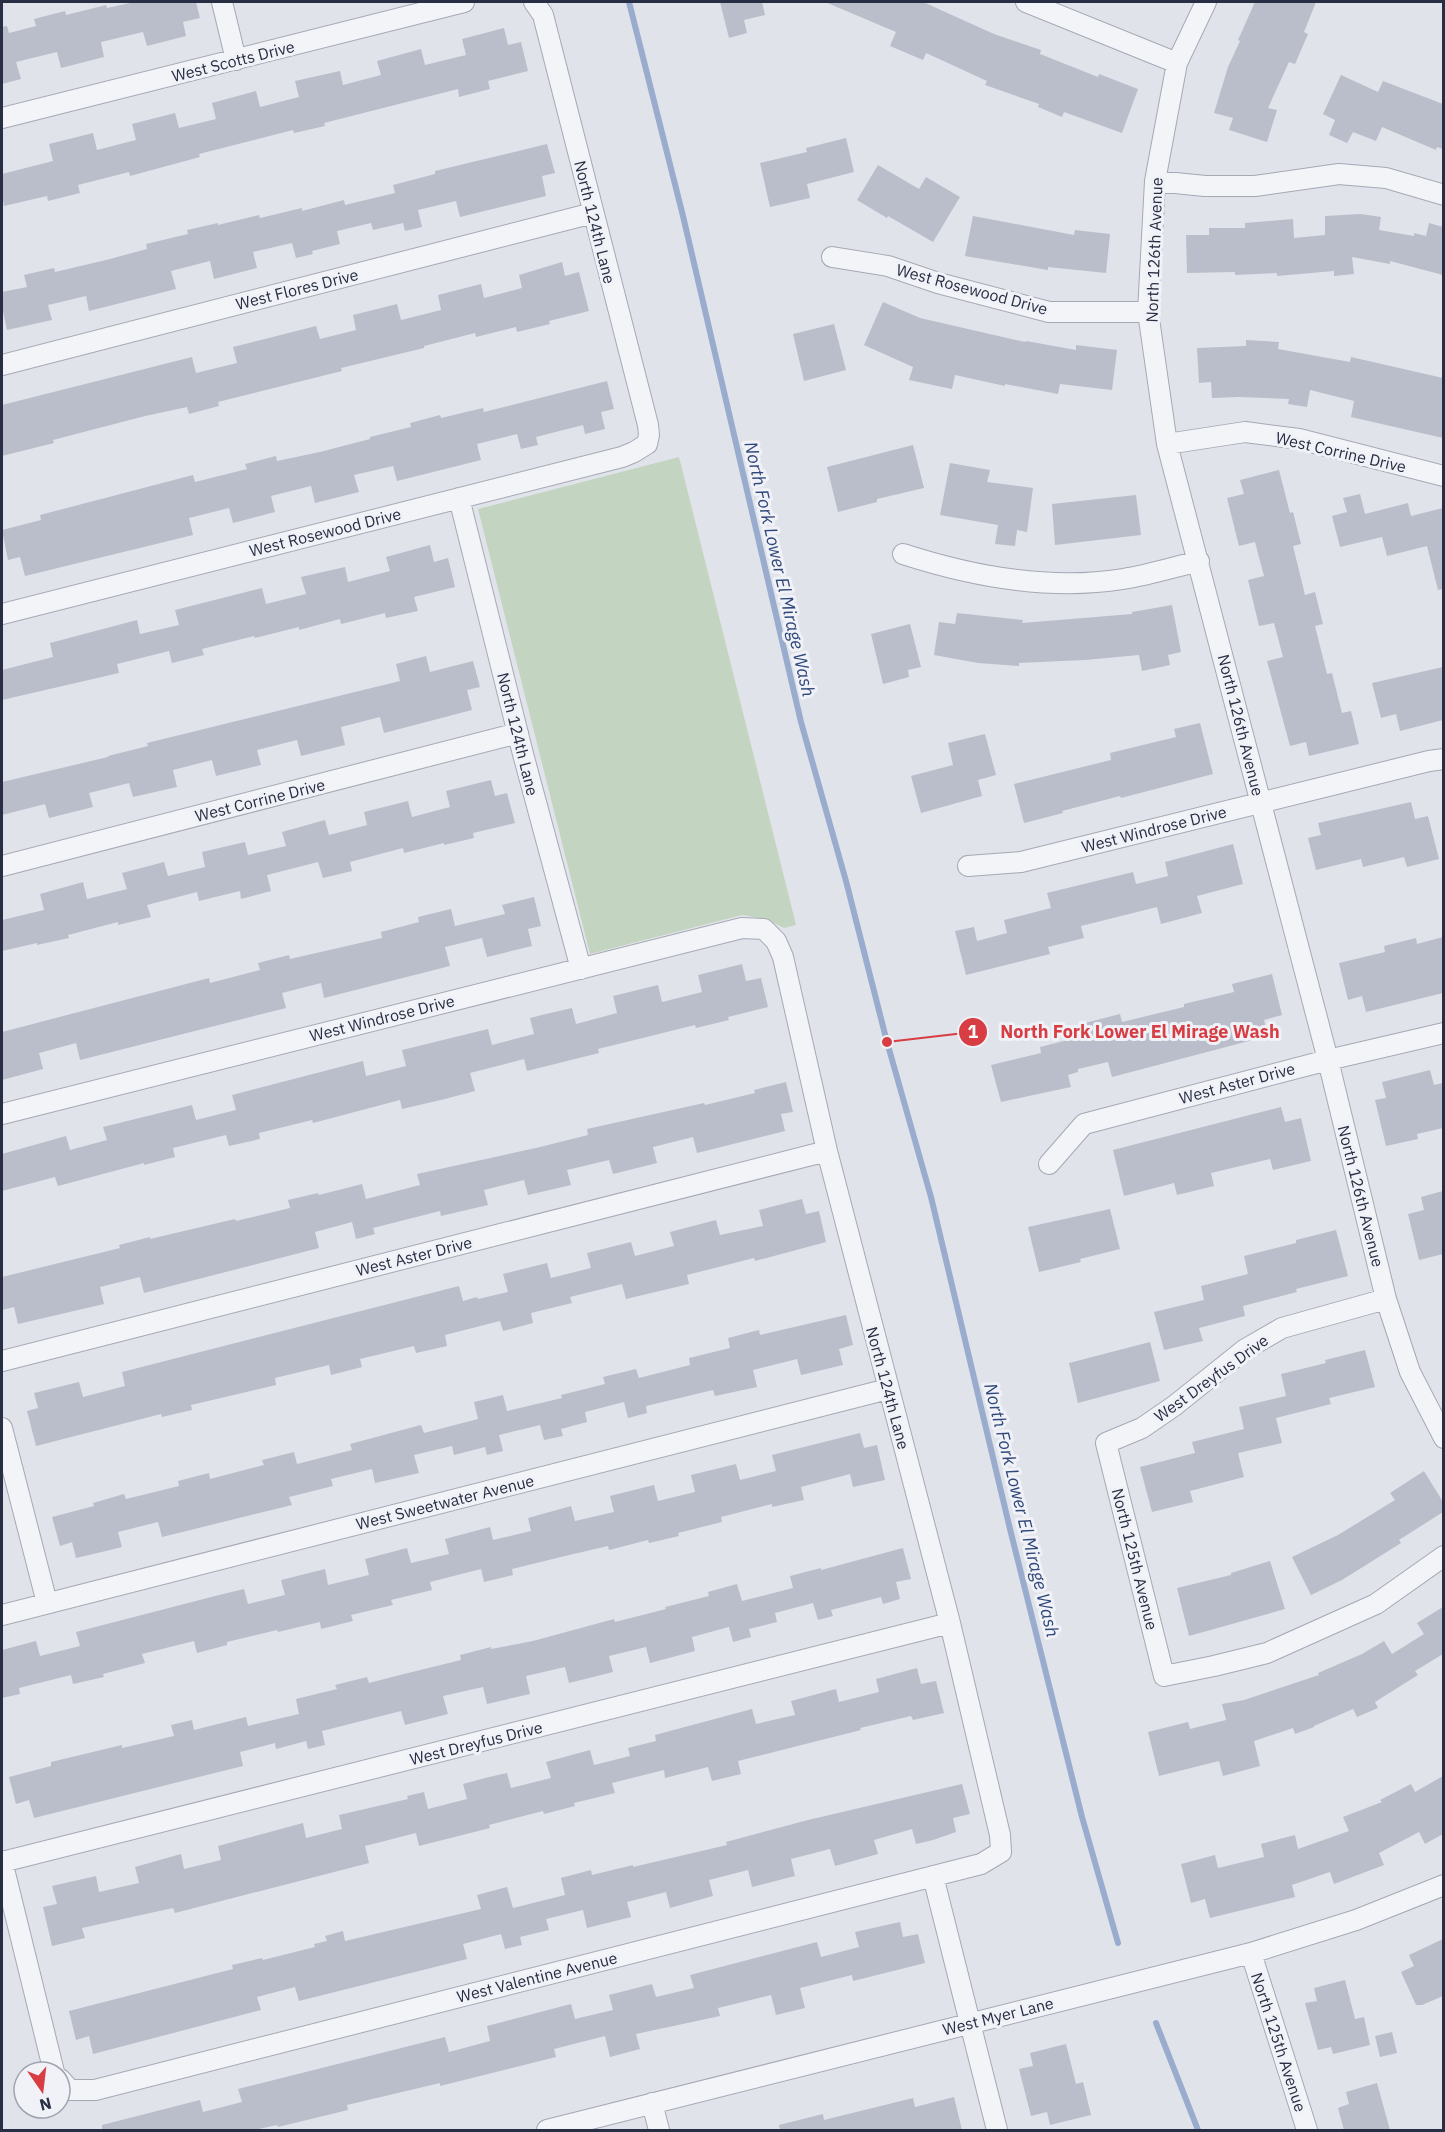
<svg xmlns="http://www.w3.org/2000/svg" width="1445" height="2132" font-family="'IBM Plex Sans',sans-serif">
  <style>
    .green { fill: #c3d5c1 }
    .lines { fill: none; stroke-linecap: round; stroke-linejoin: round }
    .stream { stroke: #99accd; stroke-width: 6 }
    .building { fill: #babeca }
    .street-casing { stroke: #a5a9b5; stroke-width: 22 }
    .street { stroke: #f3f4f8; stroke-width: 20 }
    .labels { text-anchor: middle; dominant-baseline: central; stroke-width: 6; stroke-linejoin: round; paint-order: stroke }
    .street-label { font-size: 16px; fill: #282e43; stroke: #f0f2f7 }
    .water-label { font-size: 18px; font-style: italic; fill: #2f477a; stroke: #f0f2f7 }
    .leader { fill: none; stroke: #d73d42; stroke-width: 2 }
    .callout-dot { fill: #d73d42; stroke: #f0f2f7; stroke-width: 2 }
    .mark-label { font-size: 18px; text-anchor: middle; font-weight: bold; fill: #fff }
    .callout-label { font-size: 18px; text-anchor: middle; font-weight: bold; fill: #d73d42; stroke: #f0f2f7; stroke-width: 6; stroke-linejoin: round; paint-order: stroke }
  </style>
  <rect width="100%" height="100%" fill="#e0e3ea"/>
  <path class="green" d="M679 457 796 925 784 928 766 919 742 915 590 954 478 509Z"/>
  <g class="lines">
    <path class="stream" d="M629 2 683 216 801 722 846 881 887 1042 931 1197 1010 1529 1082 1817 1118 1943
      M1156 2023 1198 2130"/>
  </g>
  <path class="building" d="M135 2H196L200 18 183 22 186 36 147 46 143 32 101 42 104 57 61 68 57 52 16 62 21 79 2 84V27L7 26 9 33 36 26 34 19 65 11 66 15 106 5 107 8Z
    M720 2H762L765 15 744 20 747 33 729 38Z
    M825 2H923L994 34 1041 50 1040 54 1098 77 1099 74 1138 89 1122 133 1064 112 1062 117 1038 107 1039 104 985 85 987 81 926 53 923 60 890 46 896 32Z
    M1255 2H1316L1304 32 1308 34 1295 64 1289 62 1268 108 1277 110 1267 142 1229 130 1233 118 1214 113 1228 67 1240 41 1238 40Z
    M504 28 508 45 521 42 528 71 488 81 490 89 459 97 458 89 324 123 325 126 294 133 293 130 199 154 200 157 130 176 129 172 78 185 80 193 48 201 47 196 4 206 2 195V174L53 161 49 144 93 133 97 150 136 140 132 124 175 113 179 128 216 119 212 103 256 91 260 107 299 97 295 81 340 71 343 85 381 75 377 61 421 49 425 65 466 55 462 39Z
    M1341 75 1378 92 1383 81 1443 104V149L1437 147 1436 150 1382 127 1376 141 1353 132 1347 143 1329 135 1335 120 1323 114Z
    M846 138 854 172 807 184 810 198 770 207 760 163 807 152 806 148Z
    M547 144 555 173 542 176 546 196 460 217 456 201 418 210 422 227 405 231 403 223 373 230 371 223 337 231 340 244 312 251 313 254 296 258 292 243 253 252 257 268 214 279 210 261 171 271 176 289 89 311 86 296 48 305 52 320 7 330 2 307V292L27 287 24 275 54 268 55 272 106 260 147 249 146 244 188 234 187 230 218 223V225L259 215 260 218 302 208V211L344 200 345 205 395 193 393 185 435 174V171Z
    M878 165 919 189 926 177 960 197 933 242 888 216 887 218 857 200Z
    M1361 214 1381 217 1379 230 1414 236V233L1426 236 1429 223 1443 227V275L1390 261V264L1352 257 1354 274 1334 276V271L1277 276V273L1235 275V272L1187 273 1186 235H1209V228H1245V223L1293 219 1294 238 1325 235V216Z
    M973 216 1074 235 1075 230 1110 234 1106 273 1048 267V270L965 256Z
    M562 262 565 276 579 272 589 311 549 321 550 324 517 332 516 327 476 337 475 333 424 346V348L341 368 342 371 218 402 219 406 189 414 187 407 145 416 53 440 54 443 2 456V405L192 357 196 373 237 363 233 347 316 326 320 339 356 330 353 315 397 304 401 320 441 310 438 295 481 284 484 298 522 288 519 275Z
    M883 302 920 318 1025 342 1026 341 1076 350V345L1117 350 1112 390 1060 384 1058 394 1005 384V386L955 375 952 389 909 380 913 367 864 345Z
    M834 324 846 370 804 381 793 334Z
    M1246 340 1279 342 1278 349 1350 362 1351 357 1443 378V438L1351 417 1354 401 1310 390 1307 407 1288 404 1289 399 1239 397 1212 398 1211 382 1199 383 1197 348 1246 346Z
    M607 381 614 409 601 412 605 429 585 434 583 425 536 437 538 445 521 449 517 434 477 444 481 460 397 481 393 466 354 475 359 492 315 503 311 486 271 496 275 512 233 523 229 508 189 518 193 535 25 576 20 557 8 560 2 530 41 520 40 515 193 475 195 482 247 469 245 464 276 456 277 461 320 452 370 439V437L411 427 410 423 440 415 441 418 483 408 484 412Z
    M913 445 924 488 877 499V502L838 512 827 467Z
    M950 463 990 470 987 482 1033 488 1027 532 1017 530 1015 546 995 544 998 525 940 515Z
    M1279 470 1290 513 1293 512 1301 544 1293 546 1305 595 1315 592 1323 624 1315 626 1327 674 1332 673 1342 713 1351 711 1359 744 1309 756 1306 742 1290 746 1267 661 1283 657 1274 623 1259 626 1248 580 1264 576 1255 542 1239 546 1227 498 1244 494 1240 480Z
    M1360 494 1365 514 1408 503 1411 516 1443 508V589L1438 590 1427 546 1387 556 1382 537 1340 547 1332 516 1347 512 1343 498Z
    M1136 495 1141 535 1055 545 1052 504Z
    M430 545 434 562 448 558 455 587 414 597 418 611 386 618 385 613 341 624 340 619 299 630V627L255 638 254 636 202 649 204 655 172 663 169 651 117 664 119 673 2 700V670L53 657 50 643 137 620 140 634 179 625 175 610 262 588 266 604 306 594 301 577 345 567 348 582 390 571 386 557Z
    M1172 605 1181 652 1168 655 1170 665 1142 671 1139 655 1085 660 1019 663V666L978 663 934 655 939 622 955 624 957 613 1023 620 1022 623 1132 614V612Z
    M910 624 921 667 908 670 909 677 883 684 871 634Z
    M426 656 430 672 473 661 480 687 467 690 472 710 384 733 380 717 341 727 345 745 301 756 297 740 257 750 261 765 216 776 212 760 173 770 177 787 133 797 129 783 89 793 93 807 49 818 45 804 2 815V782L108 757V756L148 746 147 743 400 681 396 664Z
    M1443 667V720L1400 731 1396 714 1381 718 1372 683Z
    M1200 723 1213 774 1121 798 1120 796 1062 811 1063 813 1024 823 1014 784 1111 760 1110 753 1176 737 1174 729Z
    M985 734 996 775 978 780 982 796 921 813 911 776 953 765 948 743Z
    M491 780 495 796 507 793 515 823 473 833 474 838 444 845V843L404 853 403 848 350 862 352 871 323 878 318 862 267 875 271 891 241 899 240 891 199 901 197 892 147 905 151 917 118 925V922L68 935 69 938 37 945V943L2 951V920L44 910 40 894 83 882 87 899 127 889 122 873 164 862 168 876 205 867 202 852 245 842 248 855 286 846 282 832 325 820 329 835 367 825 364 812 408 801 412 817 450 807 446 791Z
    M1411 802 1415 819 1428 816 1439 859 1407 867 1404 857 1363 867 1361 859 1316 870 1308 838 1321 835 1318 823Z
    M1233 844 1243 884 1197 896 1202 913 1161 924 1157 907 1081 926 1084 938 1048 947 1050 954 966 975 955 931 974 927 977 941 1007 933 1004 920 1051 908 1047 893 1133 872 1136 884 1168 876 1165 862Z
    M534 897 541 926 528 929 532 946 487 957 482 938 445 947 450 966 324 998 321 983 282 993 286 1008 80 1060 76 1043 39 1053 43 1069 2 1080V1032L209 978 210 983 260 970 258 963 289 955 290 959 382 938 381 932 419 922 418 917 451 909 455 926 505 914 502 905Z
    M1443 937V993L1366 1012 1362 996 1348 1000 1339 963 1385 952 1384 946 1416 938 1417 944Z
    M742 964 746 981 761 978 768 1007 728 1017 729 1020 696 1028 695 1025 598 1049 599 1053 527 1071 524 1059 470 1073 475 1091 445 1099 402 1109 400 1100 313 1123 312 1120 259 1133 260 1139 229 1146 226 1135 173 1148 175 1157 144 1165V1163L58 1186 55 1177 2 1191V1154L66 1136 70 1150 107 1140 103 1127 192 1105 196 1120 236 1110 232 1095 363 1061 366 1076 406 1066 402 1050 488 1029 492 1045 534 1034 530 1018 546 1014 572 1008 576 1024 617 1013 613 996 658 985 662 1002 702 992 698 975Z
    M1272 974 1282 1015 1264 1020 1268 1036 1112 1077 1108 1062 1078 1069V1072L1068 1075 1071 1087 1001 1102 991 1065 1041 1053 1040 1047 1084 1036 1081 1024 1120 1014 1122 1022 1184 1007V1004L1234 992 1232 984Z
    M1430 1070 1434 1085 1443 1083V1128L1417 1134 1418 1139 1386 1146 1375 1100 1386 1098 1382 1082Z
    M786 1082 793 1112 781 1114 785 1131 697 1153 693 1137 653 1147 657 1163 613 1174 609 1160 567 1170 571 1185 528 1195 524 1180 484 1190 488 1205 441 1216 440 1211 373 1228 375 1234 356 1239 352 1222 315 1232 319 1248 144 1293 140 1277 100 1287 104 1304 18 1324 14 1307 2 1310V1277L120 1248 119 1245 150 1237V1239L235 1219 236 1221 290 1208 288 1200 318 1193 319 1195 362 1184 366 1199 420 1185 417 1174 536 1148 588 1135 587 1129 704 1103 705 1105 755 1093 754 1090Z
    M1281 1107 1285 1122 1301 1118 1311 1161 1273 1170 1270 1159 1211 1173 1214 1186 1177 1195 1174 1183 1124 1196 1113 1150Z
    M1443 1191V1254L1419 1260 1408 1214 1424 1210 1421 1197Z
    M802 1199 806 1214 819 1211 826 1242 755 1261 754 1258 687 1275 689 1284 626 1299 622 1284 570 1297 572 1303 531 1313 533 1323 503 1331 500 1321 445 1335 447 1346 416 1353 414 1346 360 1359 362 1367 331 1375 329 1365 275 1378 276 1385 191 1405 192 1410 162 1417 161 1414 36 1446 27 1411 38 1408 34 1393 79 1382 83 1397 125 1386 122 1372 459 1286 463 1301 477 1297 478 1299 508 1292 503 1274 547 1263 551 1278 591 1268 587 1253 631 1242 635 1256 674 1246 670 1232 716 1220 720 1235 763 1226 759 1210Z
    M1110 1209 1120 1249 1080 1259 1081 1262 1039 1272 1028 1227Z
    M1336 1230 1348 1276 1296 1289 1297 1292 1243 1306 1245 1316 1199 1328 1203 1341 1164 1350 1154 1312 1204 1300 1201 1286 1248 1274 1244 1256 1296 1243V1240Z
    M846 1315 853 1345 839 1349 843 1365 801 1375 797 1359 753 1370 757 1387 715 1396 713 1390 646 1406 647 1413 628 1418 624 1402 585 1412 587 1422 561 1429 563 1436 544 1440 540 1425 499 1435 503 1451 487 1455 485 1447 454 1455 452 1446 414 1455 419 1473 375 1483 372 1469 331 1479 333 1486 289 1497 292 1505 162 1537 158 1522 118 1532 122 1547 106 1551 76 1558 72 1542 60 1546 52 1517 94 1506 93 1503 124 1494 126 1499 179 1486 178 1481 209 1473 210 1479 264 1465 262 1460 294 1452 297 1464 352 1450 350 1444 421 1425 424 1433 478 1419 474 1402 503 1395 507 1411 562 1398 561 1395 605 1384 603 1377 636 1369 639 1378 690 1365 689 1358 730 1348 728 1338 759 1330 760 1335Z
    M1150 1342 1160 1381 1078 1403 1069 1363Z
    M1365 1350 1375 1387 1329 1398 1331 1404 1276 1418 1282 1443 1238 1453 1244 1477 1190 1491 1193 1502 1152 1512 1140 1467 1195 1453 1192 1442 1244 1429 1239 1407 1286 1396 1281 1374 1326 1363 1325 1360Z
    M860 1433 864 1448 877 1445 885 1480 853 1487 850 1474 801 1487 804 1500 772 1507V1504L721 1517 722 1522 678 1533 679 1536 649 1543 648 1540 609 1550 608 1546 565 1556 512 1569 513 1575 484 1582 481 1569 430 1582 432 1590 391 1600 393 1605 351 1615 353 1621 321 1629 320 1622 278 1632 277 1630 227 1642V1645L197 1653 194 1641 142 1654 145 1663 103 1674 104 1677 73 1684 71 1675 19 1688 20 1694 2 1698V1650L36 1641 40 1656 80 1646 76 1632 215 1596 244 1589 248 1604 285 1595 281 1580 325 1569 328 1585 369 1575 365 1559 407 1548 411 1563 449 1554 445 1539 490 1527 493 1540 531 1531 528 1518 571 1506 575 1521 614 1512 610 1496 654 1485 658 1501 695 1492 691 1475 736 1464 740 1480 776 1471 772 1455Z
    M1424 1471 1443 1502V1512L1399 1540 1401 1543 1342 1580 1311 1595 1292 1557 1338 1535 1395 1500 1390 1493Z
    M903 1548 911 1579 896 1582 900 1599 883 1604 881 1597 831 1610 833 1616 818 1620 813 1603 775 1613 777 1622 749 1629 751 1637 733 1642 729 1627 692 1637 695 1651 650 1663 646 1647 609 1656 613 1672 569 1683 565 1667 526 1676 530 1694 487 1704 483 1687 443 1696 448 1714 405 1725 401 1711 322 1731 325 1745 308 1749 306 1741 276 1749 275 1743 240 1752 243 1766 34 1818 29 1800 16 1804 9 1777 51 1766V1762L122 1745V1748L174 1736 171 1725 192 1720 194 1730 246 1717 248 1726 299 1714 296 1699 337 1689 335 1685 367 1677 369 1683 404 1674 461 1660 460 1655 491 1647V1649L533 1641 614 1619 615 1622 666 1609 665 1607 709 1596 708 1592 737 1584 742 1601 793 1588 790 1576 821 1568V1570Z
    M1270 1561 1285 1609 1189 1636 1177 1588 1231 1575V1573Z
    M1443 1607V1654L1415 1671 1418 1675 1375 1702 1378 1708 1357 1717 1353 1709 1314 1726V1727L1295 1734 1293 1728 1254 1741 1260 1766 1223 1776 1219 1761 1159 1776 1148 1732 1188 1722 1190 1729 1226 1720 1222 1704 1244 1700 1319 1675 1318 1673 1362 1654 1384 1641 1392 1654 1424 1634 1417 1623Z
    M917 1668 921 1684 936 1681 944 1713 913 1720 911 1716 860 1728 861 1730 738 1761 741 1774 712 1781 708 1767 665 1778 664 1770 612 1783 615 1793 574 1803 575 1806 544 1814 543 1811 489 1825 490 1828 419 1846 416 1833 365 1846 369 1863 175 1913 173 1908 82 1928 85 1938 52 1946 43 1907 57 1904 52 1886 96 1876 99 1892 139 1883 135 1867 181 1854 184 1869 221 1860 218 1846 303 1823 306 1838 342 1829 339 1815 408 1799 407 1796 424 1792 428 1809 467 1799 463 1784 489 1777 507 1773 511 1788 551 1778 546 1762 590 1750 594 1765 630 1756 628 1748 656 1741 655 1735 752 1709 756 1724 795 1715 791 1701 836 1689 839 1702 879 1692 876 1679Z
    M1443 1776V1834L1425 1844 1419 1832 1379 1853 1384 1865 1334 1884 1330 1872 1292 1885 1295 1897 1210 1918 1205 1899 1191 1903 1181 1864 1215 1855 1218 1868 1264 1857 1261 1844 1295 1835 1298 1849 1349 1831 1343 1817 1382 1802 1380 1800 1411 1784 1415 1792Z
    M962 1784 970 1814 953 1818 956 1832 933 1840 916 1844 912 1829 874 1840 878 1854 835 1866 830 1849 791 1859 795 1876 752 1887 748 1870 709 1880 713 1896 670 1908 666 1892 627 1902 631 1917 587 1928 583 1910 546 1919 549 1930 520 1937 522 1945 505 1949 501 1934 463 1944 467 1959 299 2001 295 1987 257 1997 261 2010 93 2054 89 2036 76 2040 69 2011 233 1969 232 1965 262 1958 263 1960 315 1947 314 1944 327 1941 325 1936 343 1931 345 1941 481 1909 477 1895 507 1887 513 1908 565 1895 561 1878 591 1870 592 1875 633 1865V1867L727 1845 726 1842 808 1820Z
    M900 1922 903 1937 918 1934 925 1963 853 1981 852 1975 800 1988 805 2008 776 2015 771 1995 718 2008 720 2016 636 2034 640 2049 610 2057 605 2036 554 2049 556 2057 440 2086V2083L347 2105 348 2110 278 2127 277 2125 254 2130H102V2125L200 2100 203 2112 242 2102 238 2089 445 2037 449 2052 490 2041 487 2026 571 2004 575 2019 613 2010 609 1995 652 1984 656 1997 694 1988 690 1975 817 1942 821 1957 859 1947 855 1932Z
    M1443 1939V1996L1422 2005H1416L1401 1972 1414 1966 1409 1955Z
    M1345 1980 1355 2019 1364 2017 1370 2045 1333 2054 1331 2047 1318 2050 1305 2003 1317 2001 1314 1988Z
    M1392 2032 1397 2053 1380 2057 1375 2036Z
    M1066 2044 1076 2084 1083 2082 1091 2115 1050 2125 1047 2112 1031 2116 1019 2069 1033 2066 1030 2053Z
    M1377 2083 1390 2130H1344L1338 2108 1349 2104 1346 2092Z
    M954 2097 962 2130H780L779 2125 823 2114 824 2120 913 2098 915 2107Z"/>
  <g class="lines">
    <g class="street-casing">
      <path id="street" d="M222 2 236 60
        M1026 2 1177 63
        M1206 2 1177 63 1155 181 1148 312 1167 444 1328 1060 1386 1299 1410 1372 1444 1438
        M2 118 464 2
        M1155 181 1205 186H1255L1339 174 1386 178 1444 195
        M832 257 888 266 938 283 1049 312H1148
        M2 365 593 213
        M1167 444 1245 432 1299 439 1444 476
        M459 498 523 754 581 969
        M903 554C974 577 1049 591 1123 579 1149 575 1174 567 1199 561
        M2 614 622 457 634 452 647 444 649 435 648 425 543 15 534 2
        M2 866 518 733
        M968 866 1021 862 1429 761 1444 759
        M2 1114 742 928 764 929 776 941 783 957 827 1151 950 1623 1000 1835 1001 1852 981 1864 95 2090H70L60 2079
        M1049 1164 1084 1124 1328 1060 1444 1033
        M1386 1299 1282 1328 1244 1350 1174 1406 1142 1428 1106 1443 1164 1676 1214 1666 1267 1653 1376 1604 1444 1556
        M2 1361 827 1151
        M2 1428 47 1603
        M2 1615 888 1389
        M2 1861 54 2072
        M2 1862 950 1623
        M933 1876 997 2130
        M1251 1953 1307 2130
        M652 2103 659 2130
        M547 2130 1251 1953 1356 1920 1444 1885"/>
    </g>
    <use href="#street" class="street"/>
  </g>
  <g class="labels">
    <g class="street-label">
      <text transform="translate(233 61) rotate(-14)">West Scotts Drive</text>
      <text transform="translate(595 222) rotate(76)">North 124th Lane</text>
      <text transform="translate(1154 250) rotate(-88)">North 126th Avenue</text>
      <text transform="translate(297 289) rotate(-14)">West Flores Drive</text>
      <text transform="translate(972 289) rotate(15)">West Rosewood Drive</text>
      <text transform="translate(1341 452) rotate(13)">West Corrine Drive</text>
      <text transform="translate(325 532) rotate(-14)">West Rosewood Drive</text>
      <text transform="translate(1241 725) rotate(76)">North 126th Avenue</text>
      <text transform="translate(518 734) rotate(76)">North 124th Lane</text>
      <text transform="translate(260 800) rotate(-14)">West Corrine Drive</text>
      <text transform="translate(1154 829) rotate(-14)">West Windrose Drive</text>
      <text transform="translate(382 1018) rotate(-14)">West Windrose Drive</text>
      <text transform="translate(1237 1083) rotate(-15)">West Aster Drive</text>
      <text transform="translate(1361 1196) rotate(76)">North 126th Avenue</text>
      <text transform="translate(414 1256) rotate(-14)">West Aster Drive</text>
      <text transform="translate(1211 1378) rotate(-36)">West Dreyfus Drive</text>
      <text transform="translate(888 1388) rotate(75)">North 124th Lane</text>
      <text transform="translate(445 1502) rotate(-14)">West Sweetwater Avenue</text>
      <text transform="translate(1135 1559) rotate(76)">North 125th Avenue</text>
      <text transform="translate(476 1743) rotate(-14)">West Dreyfus Drive</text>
      <text transform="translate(537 1977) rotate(-14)">West Valentine Avenue</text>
      <text transform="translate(998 2016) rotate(-14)">West Myer Lane</text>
      <text transform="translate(1279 2042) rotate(72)">North 125th Avenue</text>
    </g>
    <g class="water-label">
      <text transform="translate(780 569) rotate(77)">North Fork Lower El Mirage Wash</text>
      <text transform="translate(1022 1510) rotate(76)">North Fork Lower El Mirage Wash</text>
    </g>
  </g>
  <path class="leader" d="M887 1042L973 1032"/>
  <g class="callout-dot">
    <circle cx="887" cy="1042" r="6"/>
    <circle cx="973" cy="1032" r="15"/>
  </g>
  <g class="mark-label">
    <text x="973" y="1038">1</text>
  </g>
  <g class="callout-label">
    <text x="1140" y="1038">North Fork Lower El Mirage Wash</text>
  </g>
  <rect width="1445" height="2132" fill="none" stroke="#282e43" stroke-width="6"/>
  <g transform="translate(42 2090) rotate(166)"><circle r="28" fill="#f0f2f7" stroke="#a0a4af" stroke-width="1.5"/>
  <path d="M0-4.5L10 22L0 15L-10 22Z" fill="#d73d42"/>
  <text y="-9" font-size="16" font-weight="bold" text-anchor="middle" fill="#282e43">N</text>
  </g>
</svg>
